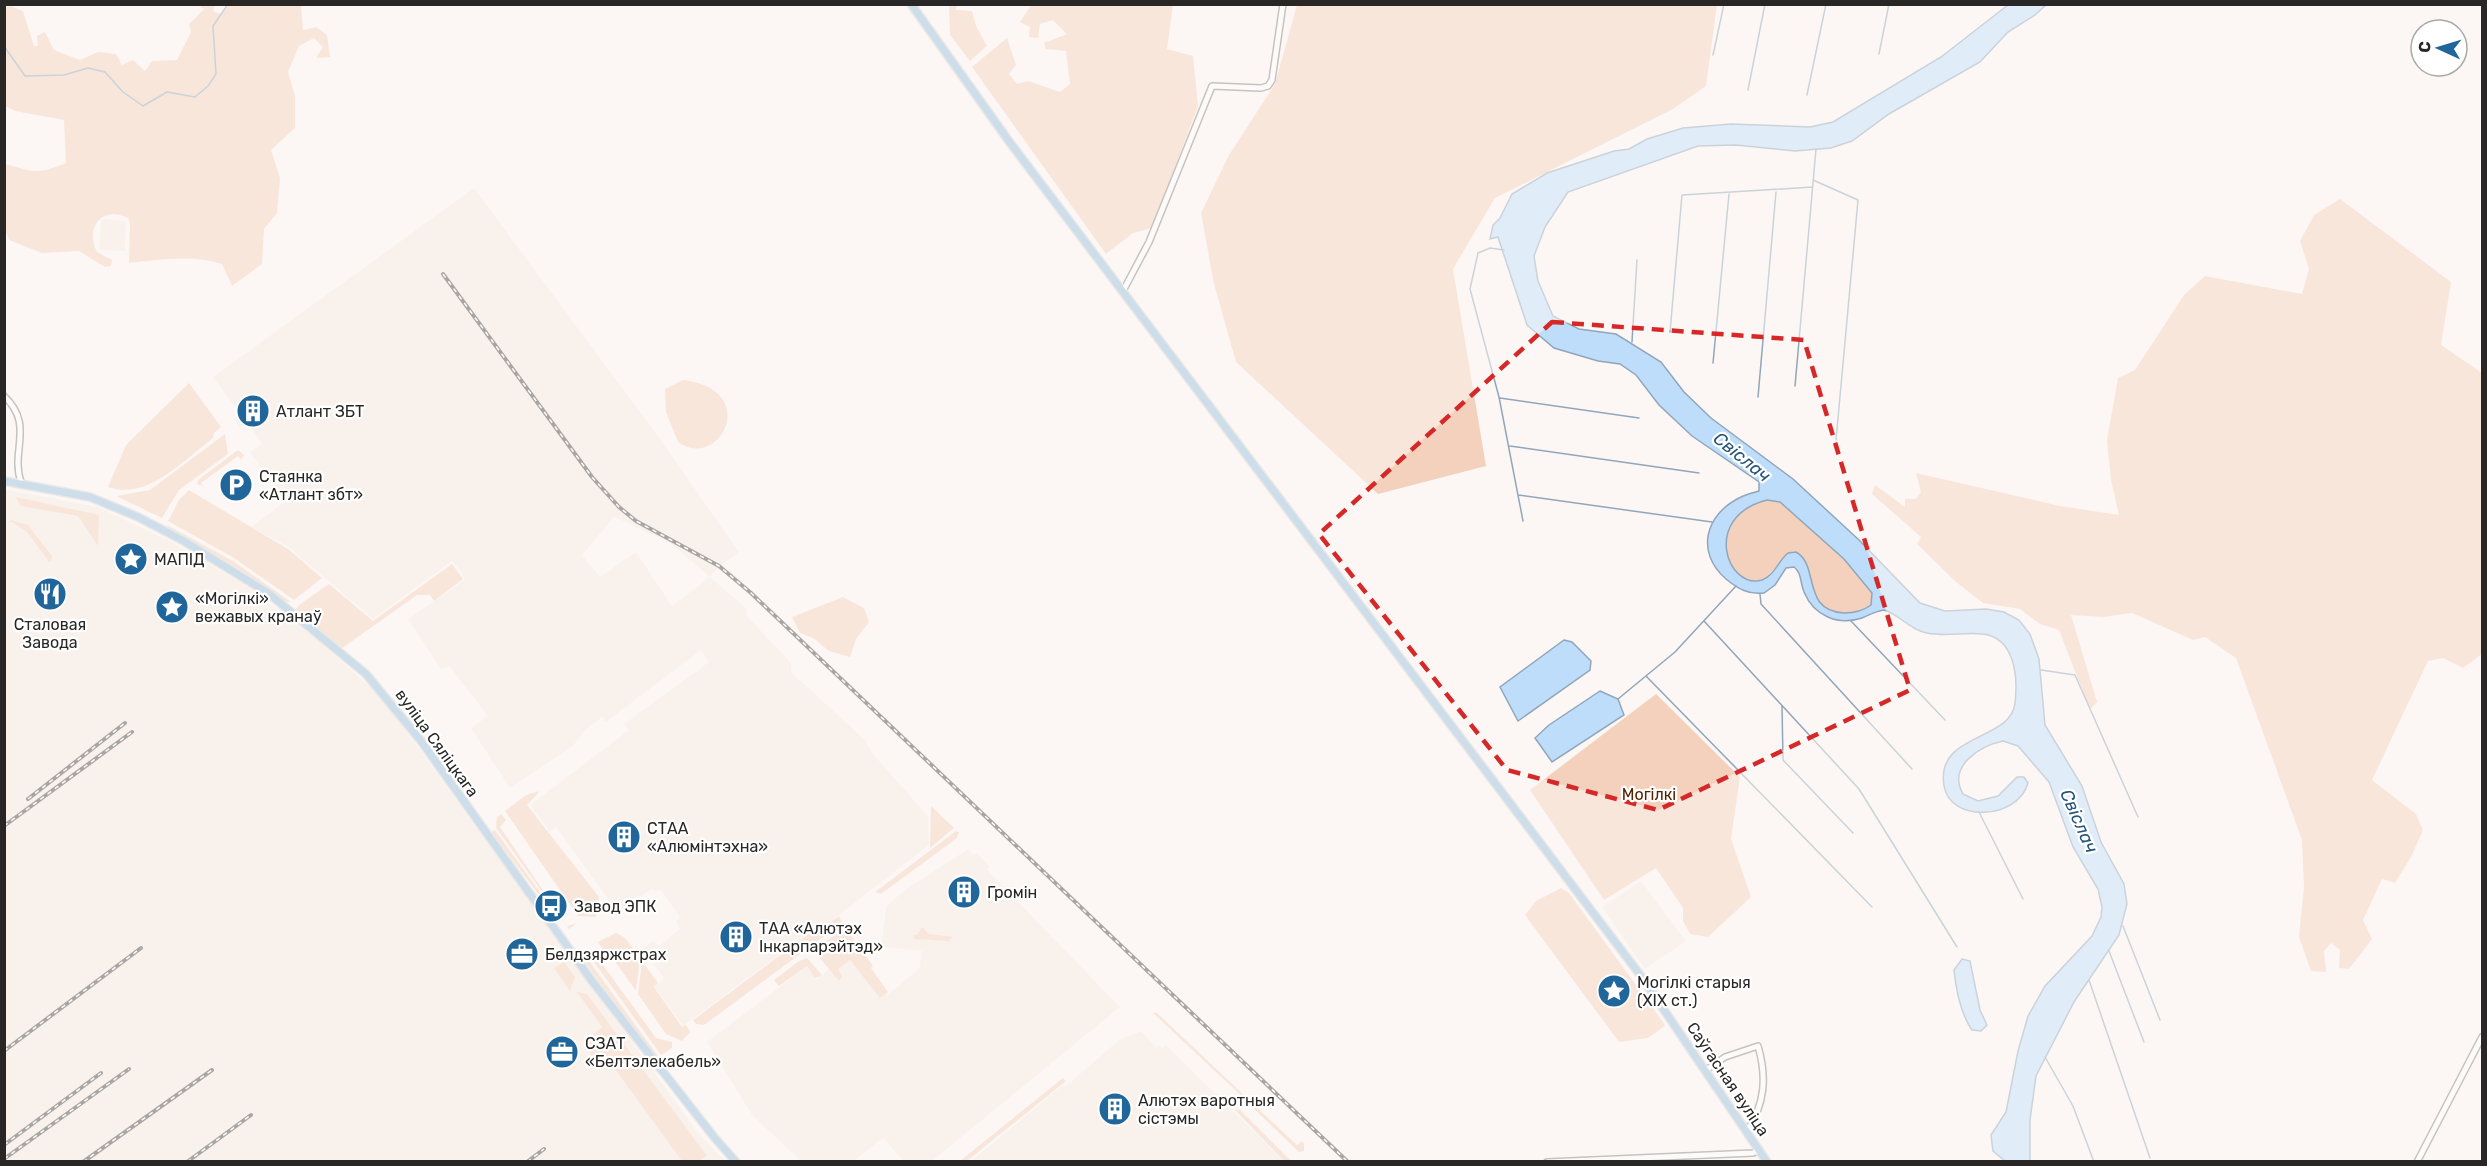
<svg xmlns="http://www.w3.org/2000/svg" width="2487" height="1166" font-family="Rubik,sans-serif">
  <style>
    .built { fill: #f7eae3; fill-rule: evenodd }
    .green { fill: #f3d1bd }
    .water { fill: #beddfa; stroke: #91a6ba; stroke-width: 1.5; fill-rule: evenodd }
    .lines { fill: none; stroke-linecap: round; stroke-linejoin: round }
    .stream { stroke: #91a6ba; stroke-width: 1.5 }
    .minor-casing { stroke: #86827f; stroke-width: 8 }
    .major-casing { stroke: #d4d4d4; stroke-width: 10 }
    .minor { stroke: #fff; stroke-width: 5 }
    .major { stroke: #95bdde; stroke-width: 7 }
    .rail-casing { stroke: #444241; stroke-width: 4 }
    .rail { stroke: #fff; stroke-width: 1.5; stroke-dasharray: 4.5; stroke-linecap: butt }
    .marked { fill: none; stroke: #d62828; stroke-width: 4.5; stroke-dasharray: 12 8; stroke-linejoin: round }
    .labels { text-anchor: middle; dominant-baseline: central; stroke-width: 4.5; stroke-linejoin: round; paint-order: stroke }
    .poi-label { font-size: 16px; fill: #282726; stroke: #fff; text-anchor: start }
    .street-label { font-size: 16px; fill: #282726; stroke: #fff }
    .park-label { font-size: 16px; fill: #512300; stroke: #fff }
    .water-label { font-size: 18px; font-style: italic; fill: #26557b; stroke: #fff }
  </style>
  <rect width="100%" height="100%" fill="#fcf7f4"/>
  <path class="built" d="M474 188 660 439 739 552 720 566 710 577 746 608 747 616 791 663V672L864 739 873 754 928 816 929 845 821 929 818 926 683 1026 655 987 664 978 642 949 653 941 659 946 680 929 676 922 680 917 661 891 651 889 621 911 616 910 556 827 550 832 530 805 629 730 624 724 709 662 701 650 606 722 602 717 584 731 573 746 510 788 471 728 488 716 449 666 441 669 408 619 465 580 460 570 452 561 373 619 289 547 251 527 286 501 250 452 262 444 247 422 240 427 234 419 240 414 213 377ZM614 517 670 543 710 577 672 606 636 552 600 577 582 555Z
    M101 219 126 221 125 251 99 250Z
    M4 489 98 507 172 542 245 585 318 640 382 698 699 1134 725 1161H5Z
    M968 849 974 855 977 853 990 867 987 870 1120 1007 932 1161H903L883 1138 854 1161H801L752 1115 707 1042 807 966 816 979 854 951 887 995 920 968 922 951 881 947 886 907 902 892Z
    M1641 881 1686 941 1645 969 1602 907Z
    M1141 1031 1156 1047 1159 1045 1163 1048 1166 1045 1284 1161 970 1162 1063 1085 1066 1086 1119 1040Z"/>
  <path class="green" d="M203 4 215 5 213 11 220 14 229 5H301L303 30 316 27 327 35 330 57 316 58 323 47 314 38 299 46 288 72 295 96V128L271 150 280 178 277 213 264 229 262 264 232 286 222 264C192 254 160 260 129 263L130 224 128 218C103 205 84 227 97 252L112 260 111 266 105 267 79 251 42 253 9 240 4 227 5 164C35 172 36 175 66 163L64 120 15 111 5 106V7L10 6 23 11 34 46H38L37 36 45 32 54 50 80 60 98 52 116 54 122 65 133 60 145 71 152 61 177 60 191 32 189 24 204 9 200 7Z
    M949 5H957L956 10 972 11 976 26 987 46 970 61 950 35Z
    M1031 5H1173L1167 49 1193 56 1198 106 1152 228 1133 233 1106 254 972 67 1007 38 1016 65 1009 74 1017 84 1028 81 1060 92 1070 84 1066 51 1046 49 1044 43 1067 34 1053 20 1040 24 1038 38 1029 37 1030 27 1020 22Z
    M1297 5H1717L1706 86 1673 109 1495 198 1453 269 1486 466 1378 494 1236 362 1214 284 1201 213 1229 155 1275 84Z
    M2340 199 2451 282 2441 345 2482 373V654L2463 668 2443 658 2428 661 2372 780 2416 814 2423 830 2411 857 2395 883 2382 879 2363 920 2372 939 2349 969 2339 968 2340 950 2331 943 2324 951 2326 972 2311 971 2299 937 2304 887 2302 840 2236 658 2205 637 2193 640 2132 613 2103 617 2071 615 2097 702 2090 710 2059 630 2040 624 2020 609 1983 603 1956 582 1917 544 1921 537 1872 494 1875 485 1905 507V499H1916L1921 492 1916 473 2060 506 2119 515 2111 480 2107 440 2118 378 2135 370 2184 295 2205 276 2302 294 2309 269 2300 241 2314 215Z
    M683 380C762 389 720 472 678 442L666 412 665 389Z
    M189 383 221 427 214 433 213 438C184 460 147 501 108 487L126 445Z
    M225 434 228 454 179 490 162 518 116 496 150 490Z
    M238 450 244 455 241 460 238 456 201 483 203 486 197 484 198 480Z
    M189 490 288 549 322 578 294 600 234 558 168 521 179 500Z
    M16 497 99 515 98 546 78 516 20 506Z
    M1767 500 1780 502 1844 559 1872 593 1871 605C1863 611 1854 613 1844 613 1811 611 1814 580 1803 557L1788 553 1765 579C1726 591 1700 517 1767 500Z
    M11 520 28 525 52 556 50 563 27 532 12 522 7 523Z
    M167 525 233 561 291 602H282L230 565 169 530Z
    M452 564 463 579 434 601 430 595H417L341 649 297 614 296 609 299 605 329 584 373 621Z
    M843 597 864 608 869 622 856 639 850 657 829 651 813 638 800 633 792 617Z
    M1656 694 1740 777 1731 839 1751 897 1708 937 1690 934 1683 921V908L1656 868 1604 900 1530 790Z
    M540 791 527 805 599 897 596 917 578 916 505 811 526 795Z
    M931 806 954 828 930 848Z
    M501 814 506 820 500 827 567 926 577 923 569 929 496 828 497 817Z
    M495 830 545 899 543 900 491 832Z
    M956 831 959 832 957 838 881 894 875 892Z
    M1561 888 1569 893 1663 1022 1665 1026 1648 1038 1619 1042 1525 915 1536 901Z
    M839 916 842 923 704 1025 696 1024 693 1020 818 927 820 930Z
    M922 927 929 934 953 937 948 941 915 939 913 935H917Z
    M843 929 849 933 873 966 871 968 888 992 880 998 850 960 838 969 842 977 839 981 819 957V947Z
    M616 933 624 937 636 952 604 951 598 942Z
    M586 951 597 952 595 954 656 1038 672 1042V1048L661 1055Z
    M609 953 637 955 640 959 636 991Z
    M579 954H584L658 1056 652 1055Z
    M807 958 822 975 815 978 807 966 779 986 774 980 799 961Z
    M642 961 658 983 654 987 682 1027 686 1025 690 1032 682 1041 666 1034 638 994Z
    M564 962 575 977 570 991 554 968Z
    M577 992 587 994 707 1156 699 1161H682L604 1054 595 1061 584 1042 602 1027Z
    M1153 1013H1157L1247 1098V1101Z
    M1063 1078 1066 1081 967 1161H960Z
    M1251 1102 1297 1145 1302 1141 1304 1143V1151L1299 1152 1248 1103Z
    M1234 1109 1240 1110 1291 1161H1284Z"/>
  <path class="water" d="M2008 5H2046L2035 15 2008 32 1980 62 1889 114 1852 141 1831 148 1795 151 1736 145 1698 146 1568 192 1545 227 1534 256 1538 281 1553 316 1579 329 1616 334 1661 362 1684 392 1711 418 1793 479 1859 540 1920 603 1945 611 1986 609 2004 612 2019 620 2030 634 2039 659 2045 725 2082 786 2101 842 2124 884 2127 904 2119 935 2074 1002 2036 1076 2030 1120V1162L2005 1161 1993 1151 1991 1135 2006 1112 2018 1051 2028 1016 2045 986 2092 936 2101 917 2102 907 2098 889 2073 847 2049 782 2018 746 2003 741C1980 746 1947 766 1963 794L1978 801 1998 796 2017 777H2024L2028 783C2018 820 1950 823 1944 786 1935 732 2011 742 2015 703 2018 677 2015 637 1982 634 1964 632 1946 637 1927 633 1910 630 1900 615 1884 610 1876 611 1869 615 1862 618 1838 626 1814 616 1804 592 1800 583 1802 573 1794 567L1786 568 1775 585 1764 593C1749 595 1738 589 1726 579 1695 552 1705 514 1741 497 1747 494 1753 493 1759 491V482L1692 436 1659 405 1636 375 1620 364 1598 361 1554 348 1527 325 1498 237 1490 239 1493 225 1500 218 1512 194 1547 173 1614 151 1629 149 1647 139 1683 128 1731 124 1810 127 1833 122 1941 57ZM1767 500 1780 502 1844 559 1872 593 1871 605C1863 611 1854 613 1844 613 1801 611 1820 565 1796 552L1788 553C1779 560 1774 576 1762 580 1727 590 1701 517 1767 500Z
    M1564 640 1572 642 1591 661 1590 670 1518 721 1500 687Z
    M1600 691 1618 699 1624 715 1552 762 1535 738 1549 725Z
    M1962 959 1970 961 1980 1010 1987 1025 1981 1031 1972 1030C1960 1013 1956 990 1954 970Z"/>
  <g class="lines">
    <path class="stream" d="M4 46 25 76 64 75 88 68 105 72 123 92 143 106 167 92 195 97 208 86 216 74 213 26 228 4
      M1879 54 1889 4
      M1713 55 1724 4
      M1748 90 1765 4
      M1807 95 1826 4
      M1813 180 1858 200 1836 440
      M1504 250 1490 248 1478 253 1470 289 1499 397 1523 521
      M1670 332 1682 195 1813 187
      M1632 342 1637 260
      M1713 363 1729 194
      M1795 386 1816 149
      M1758 397 1776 192
      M1500 398 1639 418
      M1510 446 1699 473
      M1518 495 1712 522
      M1760 594 1761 604 1912 769
      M1704 621 1859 789 1957 947
      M1851 621 1945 720
      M2041 670 2075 675 2138 817
      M1646 676 1872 907
      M1618 699 1675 652 1736 586
      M1782 706 1783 760 1853 833
      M1979 812 2023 899
      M2123 926 2160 1020
      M2109 951 2144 1042
      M2089 980 2150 1158
      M2045 1057 2073 1106 2094 1162"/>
    <g class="minor-casing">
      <path id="minor" d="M1123 291 1149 242 1212 86 1261 88 1268 86 1272 80 1283 4
        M4 396C35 425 10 451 21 482
        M1706 1070 1725 1057 1758 1046C1767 1077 1765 1104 1747 1131
        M1547 1162 1753 1153 1760 1150
        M2417 1162 2482 1037"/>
    </g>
    <g class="major-casing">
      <path id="major" d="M911 4 1011 144 1641 976 1767 1162
        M4 481 90 497 138 517 182 540 268 593 366 674 421 741 592 981 714 1137 736 1162"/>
    </g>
    <use href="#minor" class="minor"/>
    <use href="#major" class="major"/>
    <g class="rail-casing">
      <path id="rail" d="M443 274 592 477 619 507 636 521 719 566 751 593 1348 1162
        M28 799 125 723
        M4 826 132 732
        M4 1051 141 948
        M4 1145 101 1073
        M4 1159 129 1069
        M83 1162 212 1070
        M187 1162 251 1115
        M527 1162 544 1149"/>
    </g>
    <use href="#rail" class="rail"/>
  </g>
  <path d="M0 0H2487V1166H0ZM1552 322 1804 340 1910 690 1658 810 1507 770 1319 534Z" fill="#fcf7f4" fill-opacity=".55" fill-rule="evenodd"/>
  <path class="marked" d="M1552 322 1804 340 1910 690 1658 810 1507 770 1319 534Z"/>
  <defs>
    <g id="building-disc" transform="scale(1.725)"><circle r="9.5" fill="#21669b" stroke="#fff"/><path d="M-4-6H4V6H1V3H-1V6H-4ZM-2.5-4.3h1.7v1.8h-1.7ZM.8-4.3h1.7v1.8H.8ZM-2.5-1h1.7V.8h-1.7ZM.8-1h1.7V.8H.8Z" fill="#fff"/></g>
    <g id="parking-disc" transform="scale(1.725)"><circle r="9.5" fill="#21669b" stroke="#fff"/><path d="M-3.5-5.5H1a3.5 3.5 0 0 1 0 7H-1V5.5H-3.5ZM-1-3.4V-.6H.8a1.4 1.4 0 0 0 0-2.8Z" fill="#fff"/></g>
    <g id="sight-disc" transform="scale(1.725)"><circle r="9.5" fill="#21669b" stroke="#fff"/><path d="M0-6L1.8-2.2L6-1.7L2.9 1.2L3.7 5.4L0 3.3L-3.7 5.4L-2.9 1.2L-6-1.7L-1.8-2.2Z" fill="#fff"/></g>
    <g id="restaurant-disc" transform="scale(1.725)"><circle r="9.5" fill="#21669b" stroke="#fff"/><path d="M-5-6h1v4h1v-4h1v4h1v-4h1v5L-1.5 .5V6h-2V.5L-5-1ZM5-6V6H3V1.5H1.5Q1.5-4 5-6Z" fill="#fff"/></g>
    <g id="bus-disc" transform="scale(1.725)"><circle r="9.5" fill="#21669b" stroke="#fff"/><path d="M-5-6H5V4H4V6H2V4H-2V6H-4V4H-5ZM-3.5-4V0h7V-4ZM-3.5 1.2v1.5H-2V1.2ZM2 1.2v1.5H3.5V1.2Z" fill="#fff"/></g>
    <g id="office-disc" transform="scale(1.725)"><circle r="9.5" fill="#21669b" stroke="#fff"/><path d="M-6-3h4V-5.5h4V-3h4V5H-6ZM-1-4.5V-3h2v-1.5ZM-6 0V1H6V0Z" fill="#fff"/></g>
  </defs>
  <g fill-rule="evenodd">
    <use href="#building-disc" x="253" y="411"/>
    <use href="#parking-disc" x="236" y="485"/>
    <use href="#sight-disc" x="131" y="559"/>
    <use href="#restaurant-disc" x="50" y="594"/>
    <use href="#sight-disc" x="172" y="607"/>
    <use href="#building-disc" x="624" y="837"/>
    <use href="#building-disc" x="964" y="892"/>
    <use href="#bus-disc" x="551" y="906"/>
    <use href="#building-disc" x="736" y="937"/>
    <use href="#office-disc" x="522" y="954"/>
    <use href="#sight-disc" x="1614" y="991"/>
    <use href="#office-disc" x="562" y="1052"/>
    <use href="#building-disc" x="1115" y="1109"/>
  </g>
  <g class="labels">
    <g class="poi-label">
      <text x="276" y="411">Атлант ЗБТ</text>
      <text x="259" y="476">Стаянка<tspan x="259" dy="18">«Атлант збт»</tspan></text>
      <text x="154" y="559">МАПІД</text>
      <text x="195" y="598">«Могілкі»<tspan x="195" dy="18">вежавых кранаў</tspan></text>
      <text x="50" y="624" text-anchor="middle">Сталовая<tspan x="50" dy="18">Завода</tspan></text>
      <text x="647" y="828">СТАА<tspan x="647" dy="18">«Алюмінтэхна»</tspan></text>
      <text x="987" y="892">Громін</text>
      <text x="574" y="906">Завод ЭПК</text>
      <text x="759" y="928">ТАА «Алютэх<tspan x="759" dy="18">Інкарпарэйтэд»</tspan></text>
      <text x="545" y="954">Белдзяржстрах</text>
      <text x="1637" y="982">Могілкі старыя<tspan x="1637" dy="18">(XIX ст.)</tspan></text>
      <text x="585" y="1043">СЗАТ<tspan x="585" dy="18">«Белтэлекабель»</tspan></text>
      <text x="1138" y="1100">Алютэх варотныя<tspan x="1138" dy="18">сістэмы</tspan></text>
    </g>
    <g class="street-label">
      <text transform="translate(437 743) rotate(54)">вуліца Сяліцкага</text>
      <text transform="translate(1728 1079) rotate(56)">Саўгасная вуліца</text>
    </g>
    <g class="park-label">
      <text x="1649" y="794">Могілкі</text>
    </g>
    <g class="water-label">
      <text transform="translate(1742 457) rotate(39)">Свіслач</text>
      <text transform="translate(2079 821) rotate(66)">Свіслач</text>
    </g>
  </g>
  <rect width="2487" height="1166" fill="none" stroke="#282726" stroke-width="12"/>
  <g transform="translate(2439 48) rotate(274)"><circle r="28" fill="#ffffff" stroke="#a9a9a8" stroke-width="1.5"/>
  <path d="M0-4.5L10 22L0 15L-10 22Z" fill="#21669b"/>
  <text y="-9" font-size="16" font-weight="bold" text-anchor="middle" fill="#282726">С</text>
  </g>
</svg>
